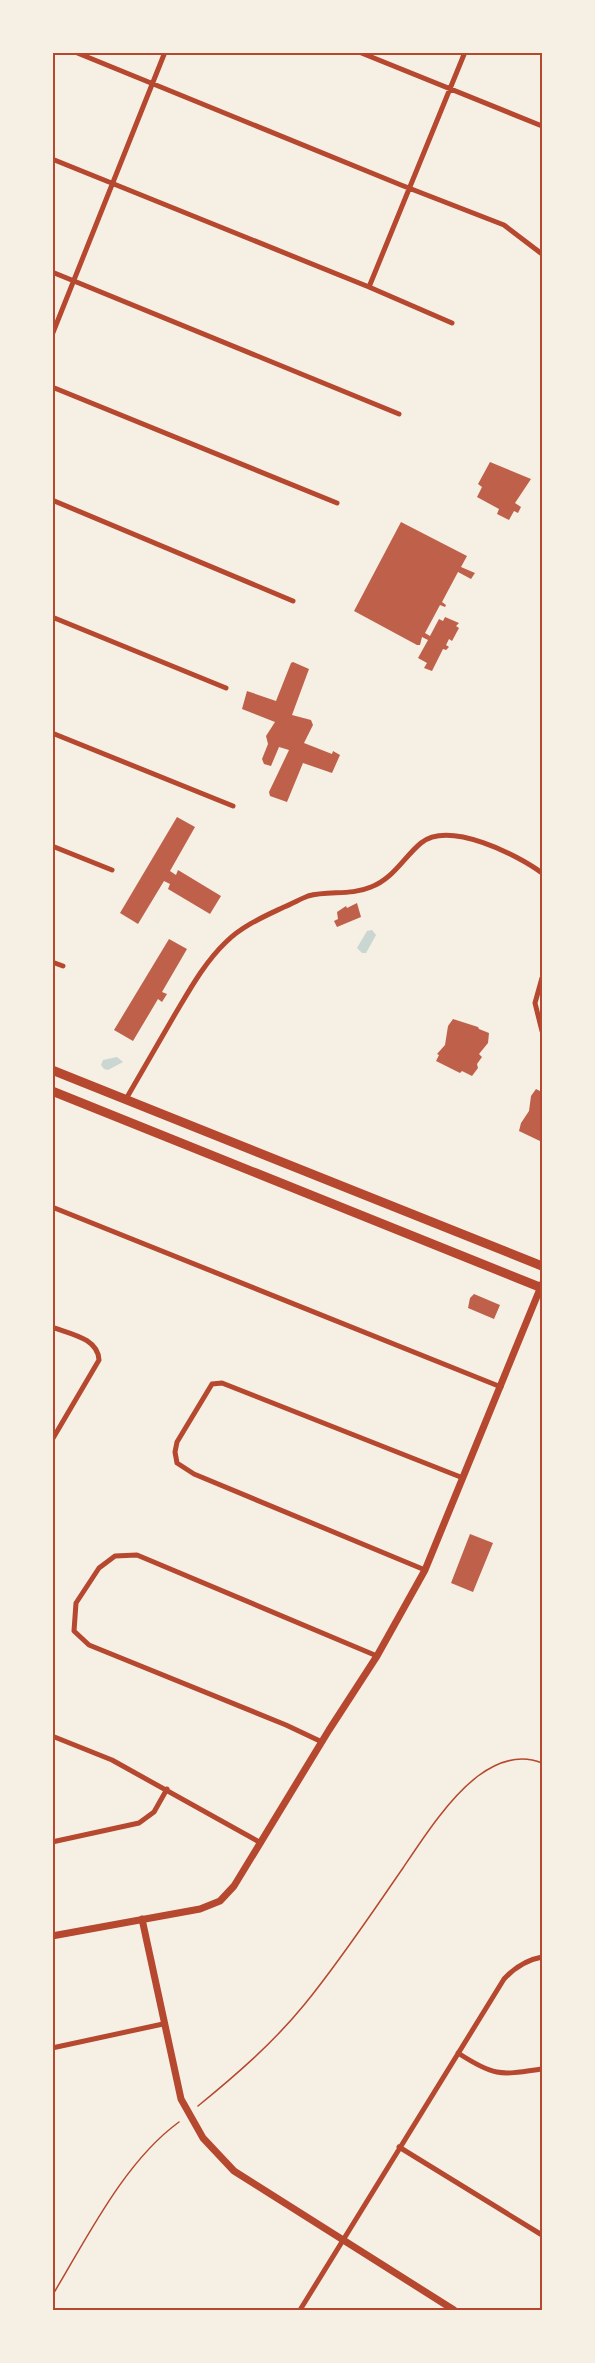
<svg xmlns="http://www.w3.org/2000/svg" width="595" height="2363" font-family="Rubik,sans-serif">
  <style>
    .water { fill: #c9d6d2 }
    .building { fill: #bf614a }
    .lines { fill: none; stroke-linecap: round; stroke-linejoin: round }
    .path { stroke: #b5482f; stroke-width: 1.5 }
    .minor { stroke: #b5482f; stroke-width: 5 }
    .tertiary { stroke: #b5482f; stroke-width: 7 }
    .primary { stroke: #b5482f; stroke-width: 9 }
    .neatline { fill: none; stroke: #b5482f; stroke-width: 2 }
  </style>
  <rect width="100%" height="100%" fill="#f6efe4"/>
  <path class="water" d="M372 930 376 935 366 953H362L357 948 367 931Z
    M117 1057 123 1062 108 1070 104 1069 101 1065 103 1060Z"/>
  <path class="building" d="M490 462 531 479 515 503 521 507 518 513 514 511 509 520 497 514 499 509 477 497 482 487 478 484Z
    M401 522 467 556 461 567 475 573 471 579 458 572 442 602 446 605 445 607 440 605 425 633 430 636 439 619 443 621 445 617 459 623 456 626 459 628 452 641 449 639 446 645 449 647 446 650 443 649 432 671 424 668 427 663 418 658 428 640 422 637 420 645H417L354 611Z
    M293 662 309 669 292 715 311 720 313 725 304 743 332 754 333 751 340 755 332 773 303 763 287 802 270 796 269 792 289 750 279 747 271 766 264 764 262 759 268 744 266 736 275 722 242 709 247 691 276 701 291 663Z
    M177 817 195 827 170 871 176 875 178 870 221 896 210 914 168 889 170 884 164 881 138 924 120 913Z
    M357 903 361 917 337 927 334 921 338 919 337 912 346 906 347 908Z
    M169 939 187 949 162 992 167 994 162 1002 158 999 133 1041 114 1030Z
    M453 1019 478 1027 479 1029 489 1033 488 1043 479 1054 482 1057 477 1064 478 1068 472 1076 462 1071 460 1073 436 1061 439 1055 437 1054 445 1045 448 1026Z
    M536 1089 542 1092V1142L519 1131 521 1123 529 1111 531 1096Z
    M474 1294 500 1305 494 1319 468 1308 470 1298Z
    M470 1534 493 1543 473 1592 451 1583Z"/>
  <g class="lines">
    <path class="path" d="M198 2106C236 2075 273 2043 304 2005 340 1961 371 1914 403 1868 423 1838 449 1798 478 1776 497 1762 520 1754 542 1763
      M52 2296C87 2238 124 2162 179 2122"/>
    <path class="minor" d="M75 52 401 185 504 225 542 254
      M359 52 542 126
      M52 159 369 287 452 323
      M52 272 399 414
      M369 287 465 52
      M52 335 165 52
      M52 387 337 503
      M52 500 293 601
      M52 617 226 688
      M52 733 233 806
      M52 846 112 870
      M52 962 63 966
      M542 978 535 1003 542 1031
      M126 1099C142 1071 158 1044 174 1016 189 991 204 963 226 942 242 926 263 917 284 907 292 904 300 899 308 896 329 890 350 896 371 887 393 879 404 857 421 843 449 820 518 855 542 873
      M52 1207 501 1387
      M52 1327C70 1334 98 1338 99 1360L52 1440
      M425 1570 194 1474 177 1463 175 1452 177 1442 212 1384 222 1383 463 1478
      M52 1736 112 1760 261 1843
      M322 1742 286 1725 89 1645 74 1631 76 1603 99 1568 115 1556 137 1555 377 1656
      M52 1842 139 1823 154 1812 167 1789
      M52 2048 163 2024
      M458 2053C495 2077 500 2075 542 2069
      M399 2147 542 2235
      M300 2310 504 1979C515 1967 526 1960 542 1957"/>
    <path class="tertiary" d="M142 1919 181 2099 203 2138 234 2171 454 2310
      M52 1936 200 1909 220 1901 234 1886 329 1730 377 1656 425 1570 542 1284"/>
    <path class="primary" d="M52 1070 542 1266
      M52 1091 542 1288"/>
  </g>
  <rect width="595" height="2363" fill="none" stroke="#f6efe4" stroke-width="108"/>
  <rect x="54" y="54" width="487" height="2255" class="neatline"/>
</svg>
